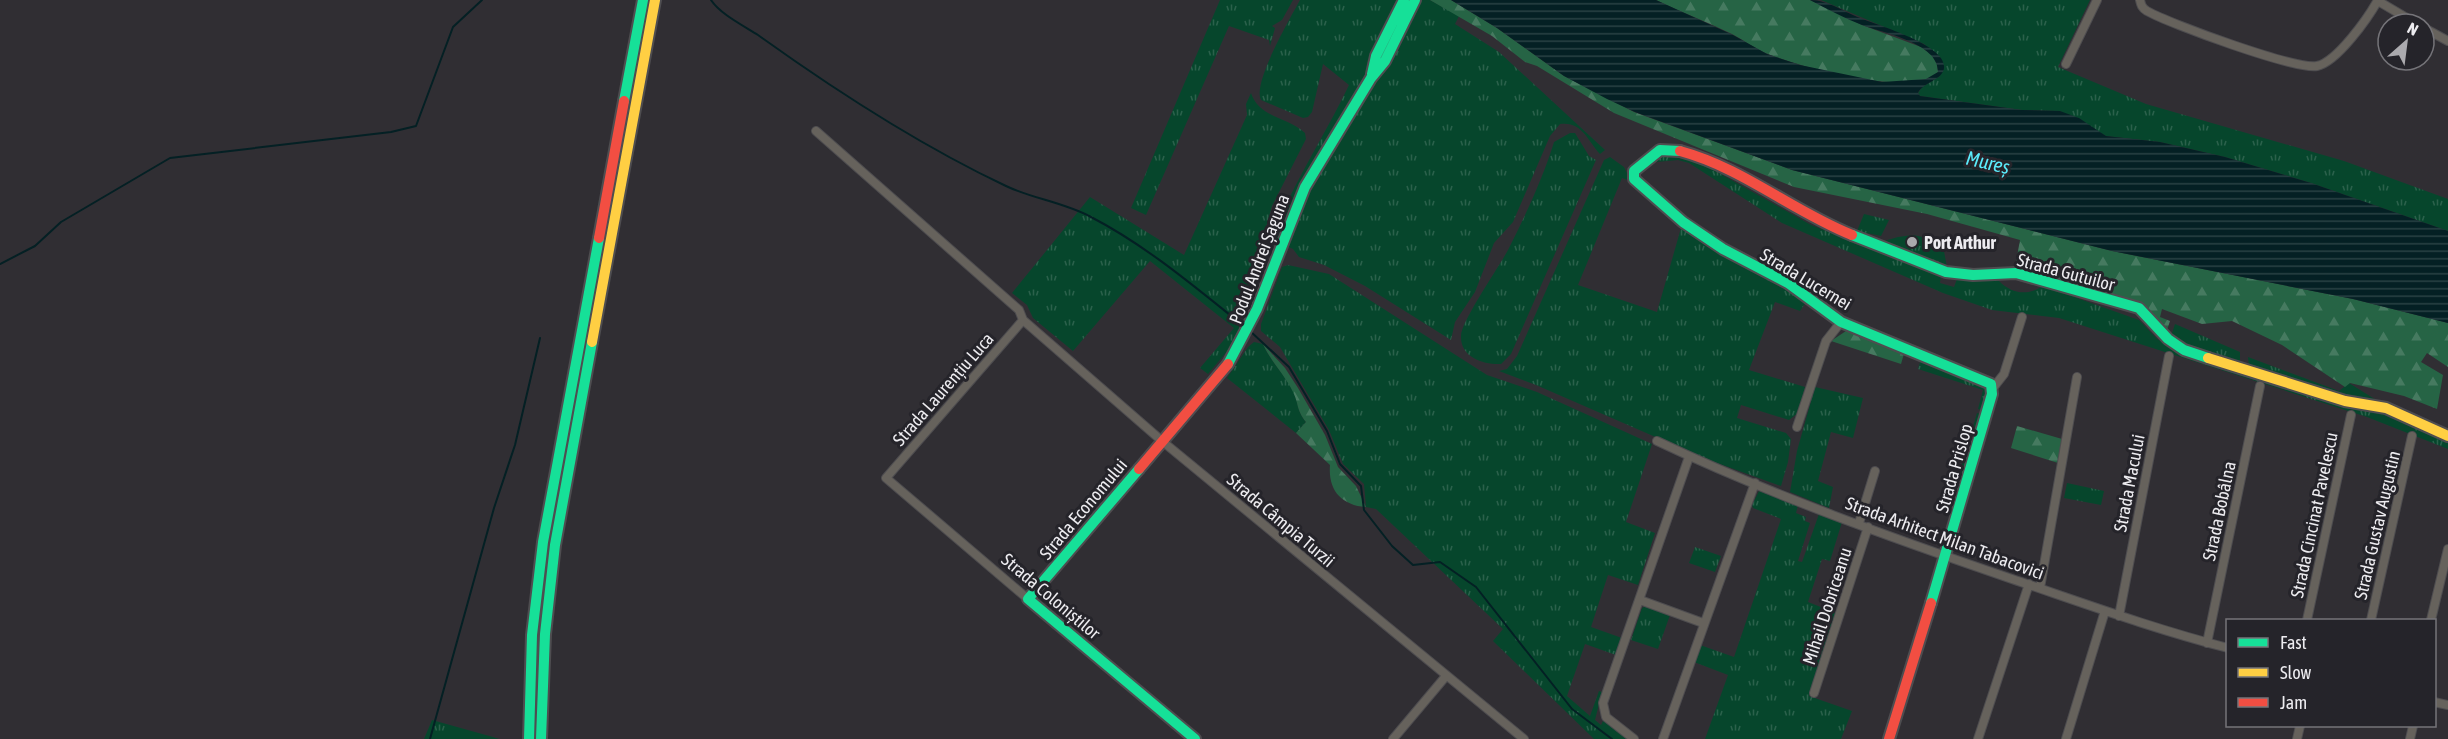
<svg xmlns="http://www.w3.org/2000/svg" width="2448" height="739" font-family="'Asap Condensed',sans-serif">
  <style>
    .grass { fill: url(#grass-tufts) }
    .forest { fill: url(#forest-firs) }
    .water { fill: url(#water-rules) }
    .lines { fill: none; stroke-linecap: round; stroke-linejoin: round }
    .stream { stroke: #042024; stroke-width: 2 }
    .street-casing { stroke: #4e4d50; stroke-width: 10 }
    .fast-casing { stroke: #4e4d50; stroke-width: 14 }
    .slow-casing { stroke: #4e4d50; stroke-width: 14 }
    .jam-casing { stroke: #4e4d50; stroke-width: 14 }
    .street { stroke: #66625c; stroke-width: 8 }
    .fast { stroke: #16e098; stroke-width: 10 }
    .slow { stroke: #ffcf43; stroke-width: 10 }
    .jam { stroke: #f24e42; stroke-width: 10 }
    .poi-dot { fill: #abaaae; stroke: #25242a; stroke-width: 2 }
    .labels { text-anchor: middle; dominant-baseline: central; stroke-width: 6; stroke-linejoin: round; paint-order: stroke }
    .poi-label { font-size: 18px; font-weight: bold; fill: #edecf0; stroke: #25242a; text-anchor: start }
    .street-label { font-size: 18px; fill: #edecf0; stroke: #25242a }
    .water-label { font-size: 20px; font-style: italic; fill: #5bebfb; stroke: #25242a }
  </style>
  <defs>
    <pattern id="grass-tufts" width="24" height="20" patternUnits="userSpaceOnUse" patternTransform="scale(1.5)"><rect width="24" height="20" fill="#06462c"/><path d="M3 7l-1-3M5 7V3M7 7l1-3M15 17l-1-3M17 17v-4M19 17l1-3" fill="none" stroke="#2b614b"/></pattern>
    <pattern id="forest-firs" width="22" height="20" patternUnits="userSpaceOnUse" patternTransform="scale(1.5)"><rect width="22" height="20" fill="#266445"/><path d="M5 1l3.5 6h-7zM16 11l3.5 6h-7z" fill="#467a60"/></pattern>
    <pattern id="water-rules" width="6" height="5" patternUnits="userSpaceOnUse" patternTransform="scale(1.5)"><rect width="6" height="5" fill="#042024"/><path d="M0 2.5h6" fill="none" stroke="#294144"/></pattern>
  </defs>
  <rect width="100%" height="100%" fill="#302e33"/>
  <path class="grass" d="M1220 0H1293L1282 20 1272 26 1275 28 1270 46 1269 40 1229 26 1146 215 1131 208Z
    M1300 0H1430L1459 16 1455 24 1499 52 1605 150 1600 154C1588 141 1582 121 1560 124L1550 136 1513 222 1494 243 1475 292 1455 322 1451 340 1365 286 1324 265 1299 257 1293 249 1272 240C1291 185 1324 138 1349 85L1323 64 1312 112 1308 117 1303 118 1261 100C1252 83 1291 17 1300 0Z
    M1821 0H2090L2058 67 2146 104 2344 161 2448 199V231L2311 183 2225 157 2160 142 2106 136 2060 111 2022 110 1920 96 1918 93 1922 87 1940 76 1941 59 1924 44Z
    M1251 93C1259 118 1288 117 1305 133L1306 139 1272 206 1261 245 1268 254 1248 308 1239 320V337L1208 374 1200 368 1234 328 1150 261 1073 351 1033 318 1027 305 1012 293 1090 197 1184 255 1247 115 1246 104Z
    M1570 133H1575L1589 156 1596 160 1511 354 1501 364C1485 365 1460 358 1461 336 1461 321 1500 266 1509 248 1526 214 1543 178 1554 142Z
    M1661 156 1696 160 1811 225 1941 275 1940 283 1954 287 1957 279 1999 281C2012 294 2027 296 2043 286L2139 320 2157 339 2190 357 2388 414 2448 440V449L2367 417 2059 318 1992 310 1943 293 1782 223 1689 163 1678 160 1646 163Z
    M1610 157 1624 167 1631 181 1622 178 1578 285 1657 312 1681 228 1793 292 1806 302 1800 311 1775 302 1749 370 1805 387 1798 413 1789 420 1741 405 1737 418 1786 433 1791 439 1788 462 1781 486 1706 459 1536 385 1499 371 1507 369 1517 356 1604 160Z
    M1864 214 1889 220 1881 236 1857 231Z
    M1913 235 1932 239 1943 246 1947 267 1877 243 1898 237Z
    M1288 265 1329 274 1487 375 1537 392 1652 444 1626 522 1655 533 1638 585 1608 575 1591 627 1622 638 1616 655 1585 644 1567 696 1590 716 1599 691 1602 692 1595 720 1601 725 1604 719 1628 739H1594L1493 641 1503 629 1376 509 1366 507 1364 484 1343 464 1329 430 1280 347 1261 331V324L1282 267Z
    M2175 324 2240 352V365L2188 349 2170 339Z
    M1254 342 1263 344C1271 362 1285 375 1294 392 1299 404 1296 409 1306 422L1296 433 1227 378 1248 347Z
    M1922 356 1944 366 1942 370 1988 388 1984 411 1978 409 1983 390 1918 369Z
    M2248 357 2339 391 2349 383 2381 403 2347 399 2249 366Z
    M1815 387 1863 398 1853 438 1831 432 1818 481 1833 487 1829 508 1790 492 1797 451Z
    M1977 413 1983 415 1958 503 1951 501Z
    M2067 483 2104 491 2101 505 2064 498Z
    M1759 491 1798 505 1796 513 1806 517 1805 521 1810 523 1798 561 1802 562 1819 514 1842 522 1830 561 1822 559 1808 602 1836 613 1809 696 1852 711 1841 739H1705L1728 675 1694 662 1700 645 1734 657 1781 519 1753 508 1752 505Z
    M1695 547 1721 556 1715 572 1689 563Z
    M1646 606 1670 615 1658 649 1631 640 1642 608Z
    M432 720 493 737 499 739H424Z"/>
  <path class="forest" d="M1430 0H1451L1497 28 1564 76 1634 112 1792 170 2112 251 2353 299 2448 323V367L2427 353 2421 362 2443 375 2437 409 2404 396 2350 383 2345 387 2282 345 2232 321 2202 324 2162 309 2160 317 2170 321 2166 333 2150 313 2019 270 2016 262 2020 240 1927 214 1794 187 1614 113 1537 66 1525 62 1492 36Z
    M1656 0H1810L1862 25 1921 47 1932 55 1937 64 1938 72C1914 99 1798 66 1768 54 1755 49 1744 40 1732 34 1707 22 1681 12 1656 0Z
    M1846 331 1905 350 1901 364 1831 341Z
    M1263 344 1285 368 1298 388 1325 435 1338 467 1356 486 1366 507C1341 505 1328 490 1330 465L1296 433 1306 422C1296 409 1299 404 1293 392 1285 375 1271 362 1263 344Z
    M2017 426 2062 439 2058 463 2011 448Z"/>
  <path class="water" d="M1451 0H1656L1733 35 1767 54 1800 65 1882 82 1926 79 1938 72C1939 43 1883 33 1862 25 1844 18 1827 9 1810 0 1829 0 1845 13 1863 19 1879 26 1947 45 1944 68 1943 80 1923 82 1918 93L1920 96 2022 110 2060 111 2079 118 2106 136 2160 142 2225 157 2311 183 2448 231V323L2353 299 2112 251 1792 170 1635 112 1607 99 1564 76 1497 28Z"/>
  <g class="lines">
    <path class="stream" d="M711 0C720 14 744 26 758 35 836 91 919 145 1006 186 1033 199 1063 202 1091 217 1147 246 1196 288 1245 327
      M0 264 35 246 61 222 170 158 391 132 416 126 453 27 482 0
      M1250 331 1289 367 1327 431 1340 464 1361 486 1364 510 1392 546 1413 565 1440 562 1476 587 1572 709 1612 739
      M430 739 494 508 515 445 540 338"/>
    <g class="street-casing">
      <path id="street" d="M2140 0C2141 5 2142 8 2147 11 2170 24 2296 70 2317 66 2337 62 2368 18 2378 0
        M2378 1 2417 24
        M2424 28 2448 41
        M2066 64 2097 0
        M816 131 1019 310 1023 320 1162 441 1524 739
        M1023 320 886 478 1028 599
        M1993 388 2004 374 2022 317
        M1797 427 1826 341 1841 322
        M1657 441C1771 495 1892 538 2012 579 2083 603 2154 629 2228 648
        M1859 523 1875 471
        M2040 588 2077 377
        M1640 600 1703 623
        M2119 616 2169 356
        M2307 620 2351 415
        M2371 620 2412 436
        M2431 620 2448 549
        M2207 643 2260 386
        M1814 693 1868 527
        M2434 702 2448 705
        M1393 739 1446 676
        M1634 739 1606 717 1603 703 1689 457
        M1663 739 1755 483
        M1978 739 2029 584
        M2066 739 2105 611
        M2297 739 2300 726
        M2410 739 2413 726"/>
    </g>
    <g class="fast-casing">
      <path id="fast" d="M1372 74 1376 56 1404 0
        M624 101 643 0
        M1680 151 1660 150 1634 171V179L1683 222 1723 249 1788 283 1841 322 1991 384 1992 394 1931 603
        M1852 235 1946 272 1973 275 2016 273 2139 308 2168 339 2184 350 2208 358
        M1228 364 1257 309 1305 187 1371 78 1385 61 1415 0
        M1139 469 1028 599 1195 739
        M529 739 532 635 543 542 599 238
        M541 739 545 634 555 545 592 342"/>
    </g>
    <g class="slow-casing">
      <path id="slow" d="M592 342 655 0
        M2208 358 2345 401 2386 408 2448 436"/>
    </g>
    <g class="jam-casing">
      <path id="jam" d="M1680 151C1743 168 1792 211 1852 235
        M599 238 624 101
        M1139 469 1228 364
        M1889 739 1931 603"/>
    </g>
    <use href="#street" class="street"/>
    <use href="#fast" class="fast"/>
    <use href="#slow" class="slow"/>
    <use href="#jam" class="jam"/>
  </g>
  <circle class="poi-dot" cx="1912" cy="242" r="6"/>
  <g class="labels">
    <g class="poi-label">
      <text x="1924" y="242">Port Arthur</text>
    </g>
    <g class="street-label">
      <text transform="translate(1259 259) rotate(-69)">Podul Andrei Șaguna</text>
      <text transform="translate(2066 272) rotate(15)">Strada Gutuilor</text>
      <text transform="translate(1806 279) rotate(31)">Strada Lucernei</text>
      <text transform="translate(943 389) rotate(-49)">Strada Laurențiu Luca</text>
      <text transform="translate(1954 468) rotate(-74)">Strada Prislop</text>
      <text transform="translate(2129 483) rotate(-79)">Strada Macului</text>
      <text transform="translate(1083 509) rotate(-50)">Strada Economului</text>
      <text transform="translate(2219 511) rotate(-78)">Strada Bobâlna</text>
      <text transform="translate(2314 515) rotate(-78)">Strada Cincinat Pavelescu</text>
      <text transform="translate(1281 520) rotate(40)">Strada Câmpia Turzii</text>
      <text transform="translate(2377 525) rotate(-77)">Strada Gustav Augustin</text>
      <text transform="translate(1945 538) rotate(20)">Strada Arhitect Milan Tabacovici</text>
      <text transform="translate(1051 596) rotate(40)">Strada Coloniștilor</text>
      <text transform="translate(1827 606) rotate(-72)">Mihail Dobriceanu</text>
    </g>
    <g class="water-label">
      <text transform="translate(1988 162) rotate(13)">Mureș</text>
    </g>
  </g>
  <rect x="2226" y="619" width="210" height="108" fill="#25242a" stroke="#757479" stroke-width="1.5"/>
  <rect x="2238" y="638" width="30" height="9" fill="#16e098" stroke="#757479" stroke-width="1.5"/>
  <text x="2280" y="649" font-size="18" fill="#edecf0">Fast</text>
  <rect x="2238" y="668" width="30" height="9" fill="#ffcf43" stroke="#757479" stroke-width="1.5"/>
  <text x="2280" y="679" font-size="18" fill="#edecf0">Slow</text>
  <rect x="2238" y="698" width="30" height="9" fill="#f24e42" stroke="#757479" stroke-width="1.5"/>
  <text x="2280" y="709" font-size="18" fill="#edecf0">Jam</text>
  <g transform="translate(2406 42) rotate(28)"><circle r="28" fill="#25242a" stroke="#757479" stroke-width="1.5"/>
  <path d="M0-4.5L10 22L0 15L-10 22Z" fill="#abaaae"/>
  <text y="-9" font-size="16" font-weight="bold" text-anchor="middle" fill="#edecf0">N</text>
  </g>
</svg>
